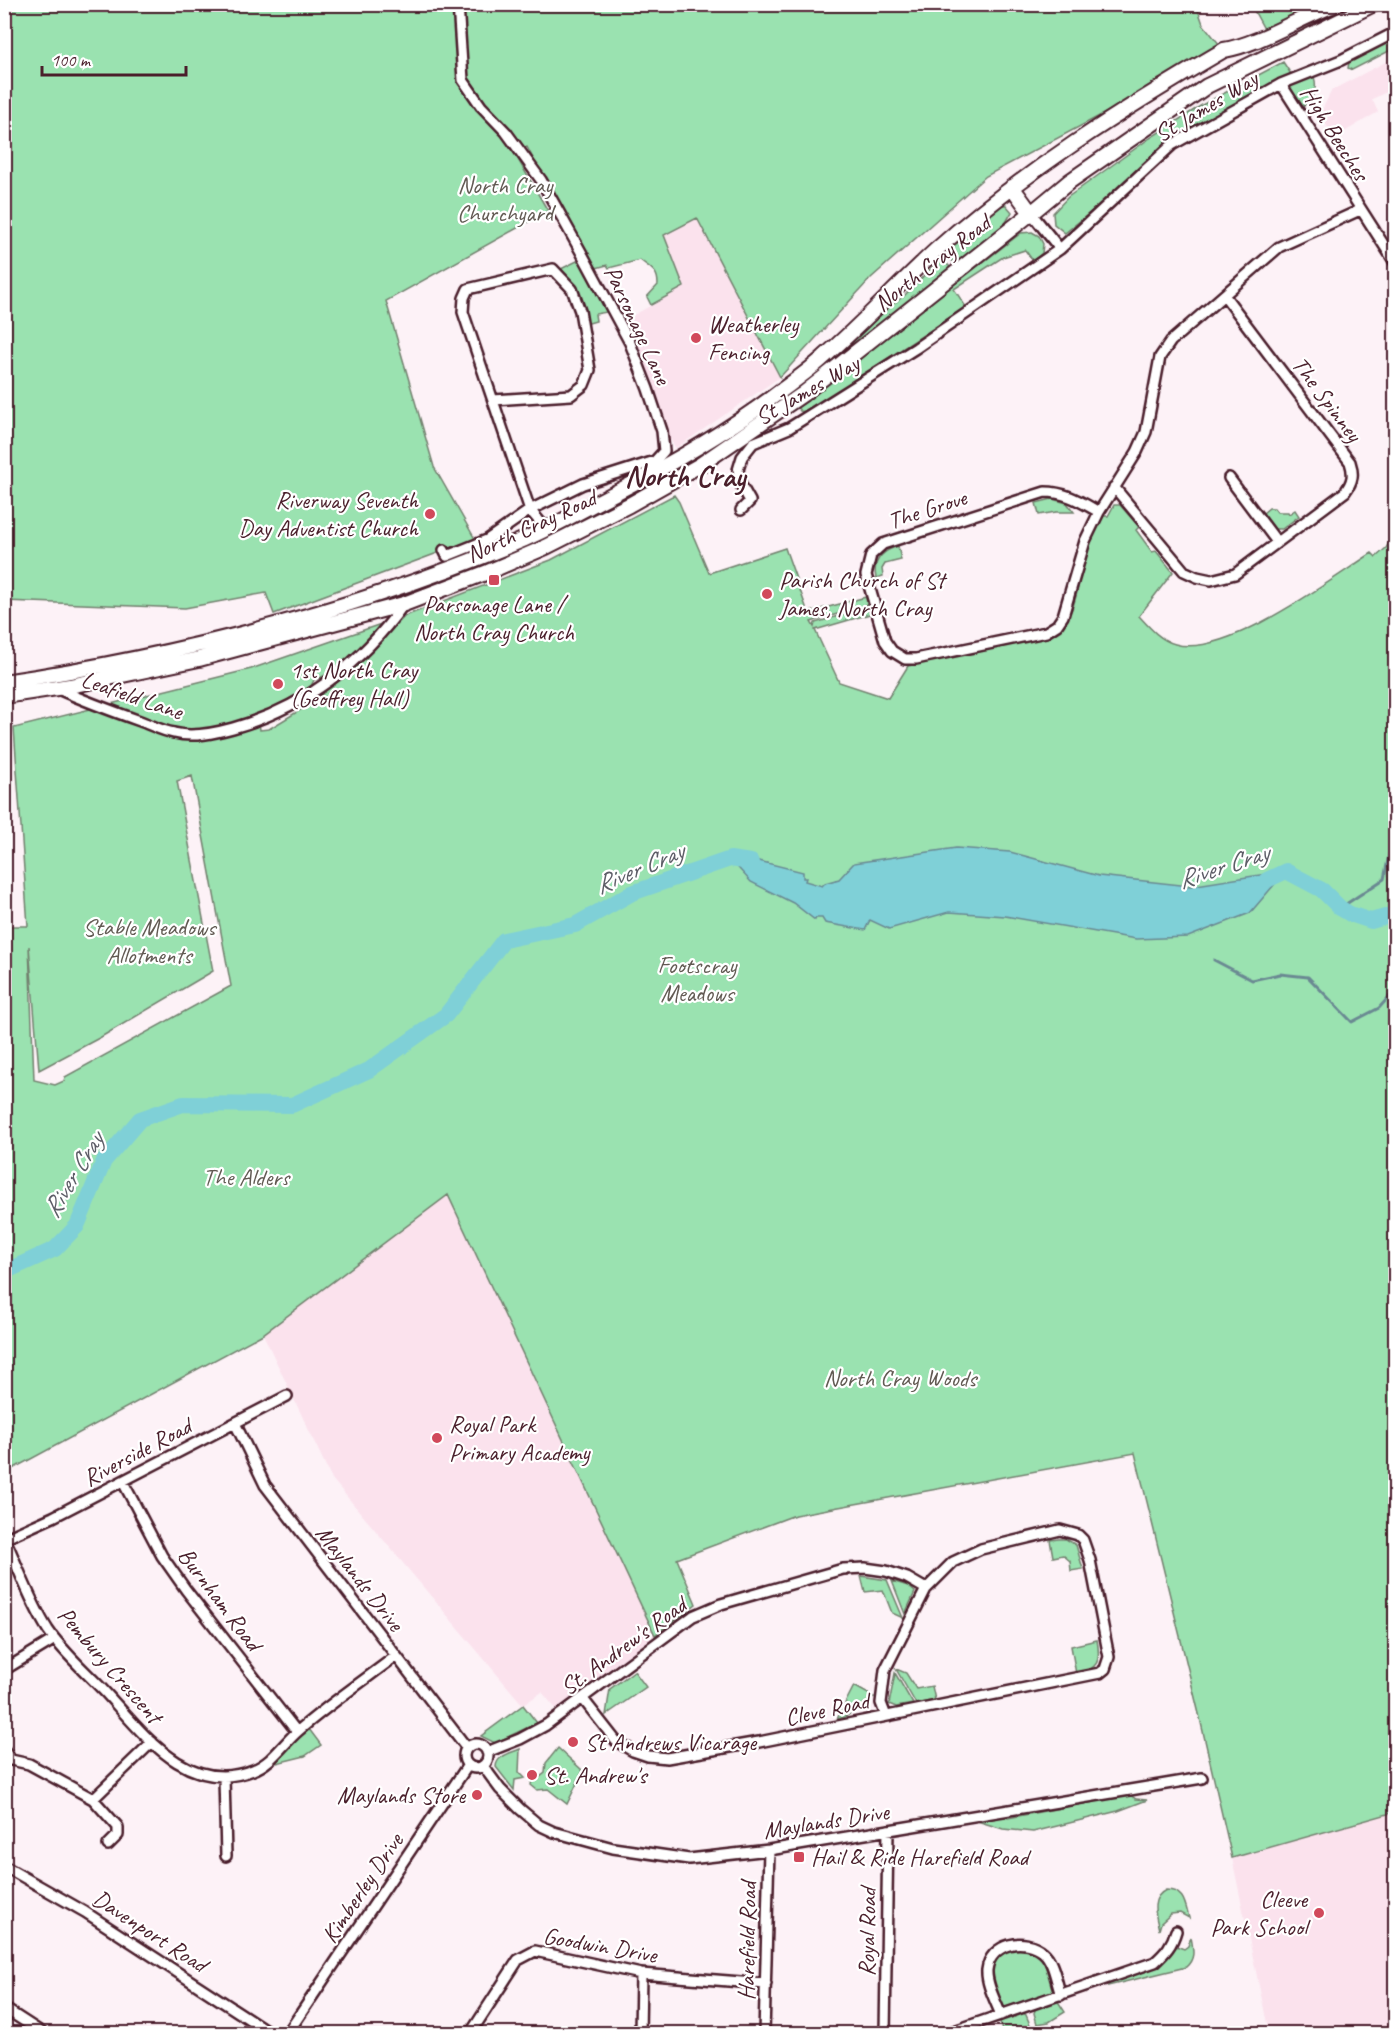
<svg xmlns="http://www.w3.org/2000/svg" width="1400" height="2038" font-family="Caveat,sans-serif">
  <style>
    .built { fill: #fbe2ed }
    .green { fill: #9ae2b0; stroke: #72806e; stroke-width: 1.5; fill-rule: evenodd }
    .water { fill: #7fd0d7; stroke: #6a8992; stroke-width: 1.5 }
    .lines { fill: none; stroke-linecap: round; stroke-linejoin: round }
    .stream { stroke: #6a8992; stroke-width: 3 }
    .river { stroke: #7fd0d7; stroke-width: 16 }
    .minor-casing { stroke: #4a1f2b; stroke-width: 14 }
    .primary-casing { stroke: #4a1f2b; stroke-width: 18 }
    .minor { stroke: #fff; stroke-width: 9 }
    .primary { stroke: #fff; stroke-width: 14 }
    .poi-dot { fill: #d1495b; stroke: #fff; stroke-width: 2 }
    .labels { text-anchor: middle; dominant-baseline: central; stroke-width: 4.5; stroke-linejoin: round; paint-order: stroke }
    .street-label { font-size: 24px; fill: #4a1f2b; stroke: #fff }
    .park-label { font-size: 24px; fill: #625a53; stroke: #fff }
    .poi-label { font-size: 24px; fill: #4a1f2b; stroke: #fff; text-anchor: start }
    .water-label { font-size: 26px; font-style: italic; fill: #5d5d67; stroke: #fff }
    .district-label { font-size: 30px; font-weight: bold; fill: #4a1f2b; stroke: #fff }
  </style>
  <rect width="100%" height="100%" fill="#fdf2f7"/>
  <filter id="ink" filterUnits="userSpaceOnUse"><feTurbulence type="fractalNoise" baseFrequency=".0167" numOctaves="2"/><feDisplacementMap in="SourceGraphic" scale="12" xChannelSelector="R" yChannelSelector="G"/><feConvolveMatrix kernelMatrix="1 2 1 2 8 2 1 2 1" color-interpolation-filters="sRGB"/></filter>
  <g filter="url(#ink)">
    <path class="built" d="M1395 57V88L1372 99 1378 112 1334 138 1320 114 1332 90Z
      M697 218 780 377 676 448 669 438 642 355 625 320 684 287 664 235Z
      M448 1195 655 1635 556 1709 542 1692 523 1705 332 1479 263 1334Z
      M1395 1812V2033H1269L1232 1858Z"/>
    <path class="green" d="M1196 4 1203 24 1224 50 986 176 871 278 780 377 697 218 664 235 684 287 651 305 647 297 658 285C658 270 651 269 640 260L609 268 607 265 592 269 527 147 512 149 548 211 386 301 434 467 475 539 274 614 266 593 185 608 5 601 4 5Z
      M1251 5H1316L1264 29Z
      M1395 39V48L1352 70 1348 68 1349 62Z
      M1283 62 1291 74 1169 139 1103 202 1065 233 1054 224 1053 213 1068 197 1150 138 1202 105Z
      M1311 76 1314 77C1318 89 1313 97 1304 106L1300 105 1290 92 1291 84Z
      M999 205H1006L1012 212 1002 229 957 264 951 260 946 253Z
      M1032 232 1039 236 1043 244 1042 253 1033 261 1025 250 1003 257 954 289 966 307 806 412 800 411 796 406 1021 233Z
      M941 258 952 269 779 405 691 463 689 459 905 295Z
      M579 260 607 312 595 314 596 321 585 324 569 278 559 270Z
      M674 495 679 502 709 573 785 548 806 607V613L866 597 867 605 811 622 814 627 815 623 868 607 870 614 815 630 839 682 888 698 908 666 1049 636C1080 616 1076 586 1085 554 1089 541 1097 528 1103 516H1108L1114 505H1120L1139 527 1136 530 1152 552 1156 551 1173 572 1139 616C1149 627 1160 640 1175 644 1225 659 1330 580 1372 553L1376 557 1386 548 1395 532V1812L1232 1858 1199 1714 1135 1453 795 1515 677 1559 696 1604 655 1635 448 1195 263 1334 5 1473 4 926H28L14 728 251 669 381 624C362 645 342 671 314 680L310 688 258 715 260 730 269 729 315 701 320 704 324 702 320 694 351 672 405 616 551 560ZM192 776 231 986 65 1077 64 1081 55 1085 34 1080 29 946 39 1070 101 1037 213 971 177 781Z
      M1052 499 1067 503 1074 512H1056L1039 515 1036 503Z
      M1269 508H1274L1277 512H1288L1289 514 1295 510 1299 516 1282 529H1275L1263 513Z
      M898 546 901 560 885 564 882 569 883 576 876 578C872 560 882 551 898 546Z
      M1059 1539H1066L1076 1545 1083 1569 1071 1571 1070 1561 1063 1555 1053 1557 1050 1540Z
      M861 1576 887 1580 903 1618 892 1613 883 1590 865 1592Z
      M892 1581 908 1586 915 1592 905 1614Z
      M1097 1640C1101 1661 1098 1670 1076 1674L1071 1646Z
      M896 1669 906 1673 916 1689 932 1686 935 1700 916 1704Z
      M634 1671 646 1687 606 1715 610 1689Z
      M895 1673 913 1704 896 1707 889 1704Z
      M854 1686 874 1697 845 1717 837 1719Z
      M523 1705 537 1723 495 1743 481 1736Z
      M309 1729 321 1745 305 1756 277 1763 275 1761Z
      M558 1748 583 1771 567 1804 548 1789 537 1790 531 1785 532 1780H536L545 1773 546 1763Z
      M520 1749 519 1772 525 1778 515 1780 514 1790 496 1767C496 1756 511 1753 520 1749Z
      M1130 1795 1136 1799 1147 1800 1118 1811 1033 1832 1003 1829 977 1821 1003 1816 1008 1818Z
      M1166 1890C1184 1890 1185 1903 1189 1918L1180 1913 1171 1914 1161 1923 1159 1930C1156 1916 1149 1898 1166 1890Z
      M1191 1937C1193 1949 1196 1958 1186 1967L1108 1986 1109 1983C1135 1974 1159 1970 1176 1946L1184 1949 1188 1946Z
      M1017 1947H1026L1043 1958 1053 1992 1051 1995 1005 2011C1000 2006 999 2000 997 1993 989 1968 988 1956 1017 1947Z
      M1057 2000 1065 2012 1049 2022 1037 2024 1034 2013 1036 2007Z
      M1022 2012 1026 2015 1031 2027 1021 2031 1002 2033 1000 2020Z"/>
    <path class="water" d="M956 848 1010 852 1099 876 1190 886 1286 871 1250 913 1188 937 1136 939 1005 916 949 912 889 929 870 920 865 930 825 923 822 918H816L815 920 793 903 751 882 730 859 743 857 803 872V878H806L805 881 822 886 825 883 839 879 854 863Z"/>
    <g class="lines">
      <path class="stream" d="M1340 908 1384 879 1390 850 1396 844
        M1214 960 1252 980 1280 974 1308 977 1352 1022 1379 1008 1396 989"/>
      <path class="river" d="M1267 880 1286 871 1322 890 1340 908 1350 914 1371 921 1396 914
        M4 1272 55 1249 77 1226 104 1161 140 1119 183 1104 292 1105 369 1070 446 1015 504 940 575 925 632 893 730 859 751 862"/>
      <g class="minor-casing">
        <path id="minor" d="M1281 84 1396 264
          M1031 213 1060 249
          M493 400 571 395 584 385 590 370 580 311 572 289 553 269 468 289 464 298 463 312 530 510 546 529
          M1229 478 1277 542
          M1114 487 1184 571 1197 577 1211 580 1235 574 1345 492C1353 481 1354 474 1350 462L1224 295
          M741 510 750 501 741 485 738 470 742 457 753 443 789 428 916 348 1060 249 1172 145 1281 84 1341 60 1396 32
          M1099 512 1085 541 1063 616 1057 625 1046 632 916 659H905L892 651 885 641 866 575 871 555 883 544 1045 492C1066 492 1081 502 1099 512L1137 452 1146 432 1160 357 1171 341 1279 247 1360 210
          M444 550 447 556 487 540 530 510 583 484 655 461 664 451 662 431 648 389 630 343 580 250 541 180 506 132 481 106 463 80 458 4
          M58 689C85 701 112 711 140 721 151 725 162 731 174 733 193 738 215 733 233 728 304 708 362 663 404 604
          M235 1423 265 1485 467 1748
          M123 1482 162 1556 186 1590 297 1732
          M4 1539 53 1517 287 1396
          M5 1539C19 1569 30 1602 48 1630 63 1652 85 1671 104 1691 143 1733 187 1796 253 1770 272 1763 283 1744 298 1731 329 1704 363 1681 396 1656
          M4 1670 55 1639
          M583 1699 616 1741 633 1751 648 1756 667 1758 759 1742 1100 1673 1105 1669 1109 1657 1090 1560 1083 1540 1078 1535 1060 1530 981 1549 953 1562 926 1589 885 1670 881 1703 886 1716
          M464 1756a12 12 0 1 1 24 0a12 12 0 1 1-24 0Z
          M4 1750 11 1760 29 1764 93 1799 152 1742
          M487 1752 520 1739 546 1725 693 1616 721 1604 843 1569 865 1568 886 1571 907 1578 926 1589
          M483 1766 500 1789 520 1809 539 1825 554 1832 613 1848 689 1859 769 1850 1202 1778
          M224 1777 226 1856
          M93 1799 118 1827V1835L108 1845
          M4 1866 85 1912 272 2034
          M4 2008 44 2034
          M1001 2015C996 2002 986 1984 987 1970 990 1943 1025 1936 1043 1952 1054 1961 1056 1982 1061 1995
          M287 2034 468 1765
          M470 2034 518 1960 535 1951 641 1974 766 1984
          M640 2034 641 1974
          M764 2034 769 1850
          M885 2034 888 1830
          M945 2034 1155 1962C1166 1952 1172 1945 1176 1931"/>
      </g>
      <g class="primary-casing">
        <path id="primary" d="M1012 187 1031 213
          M4 682C183 655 359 609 525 539 555 526 584 509 613 494 669 465 723 434 774 396 791 383 809 371 824 357 863 323 898 285 936 250 1023 172 1123 109 1224 50 1260 44 1300 17 1337 4
          M4 696 70 686 199 659 404 604 488 572 546 547 629 505 700 465 803 394 1035 210 1070 181 1207 86 1374 4"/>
      </g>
      <use href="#minor" class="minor"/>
      <use href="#primary" class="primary"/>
    </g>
  </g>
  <g class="poi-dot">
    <circle cx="696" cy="338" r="6"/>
    <circle cx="430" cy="514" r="6"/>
    <rect x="488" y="574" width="12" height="12" rx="3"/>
    <circle cx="767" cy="594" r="6"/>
    <circle cx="278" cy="684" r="6"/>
    <circle cx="437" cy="1438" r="6"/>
    <circle cx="573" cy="1742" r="6"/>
    <circle cx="532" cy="1775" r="6"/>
    <circle cx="477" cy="1795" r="6"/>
    <rect x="793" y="1851" width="12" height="12" rx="3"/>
    <circle cx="1319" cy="1913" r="6"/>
  </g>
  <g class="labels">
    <g class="street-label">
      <text transform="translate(1206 106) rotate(-31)">St James Way</text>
      <text transform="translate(1335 133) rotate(58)">High Beeches</text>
      <text transform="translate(932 263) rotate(-38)">North Cray Road</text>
      <text transform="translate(638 325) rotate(65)">Parsonage Lane</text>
      <text transform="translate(807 390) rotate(-30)">St James Way</text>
      <text transform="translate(1327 399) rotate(53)">The Spinney</text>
      <text transform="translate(927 509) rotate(-18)">The Grove</text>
      <text transform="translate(531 526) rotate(-25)">North Cray Road</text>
      <text transform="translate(132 695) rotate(19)">Leafield Lane</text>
      <text transform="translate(137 1452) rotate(-28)">Riverside Road</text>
      <text transform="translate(360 1578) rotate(52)">Maylands Drive</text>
      <text transform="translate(220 1599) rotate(53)">Burnham Road</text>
      <text transform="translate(623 1646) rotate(-36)">St. Andrew's Road</text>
      <text transform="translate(110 1665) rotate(49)">Pembury Crescent</text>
      <text transform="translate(827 1709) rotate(-12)">Cleve Road</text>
      <text transform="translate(826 1821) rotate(-9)">Maylands Drive</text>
      <text transform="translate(362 1888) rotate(-56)">Kimberley Drive</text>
      <text transform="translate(150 1931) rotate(33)">Davenport Road</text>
      <text transform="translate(867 1932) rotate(-89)">Royal Road</text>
      <text transform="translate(747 1941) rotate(-89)">Harefield Road</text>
      <text transform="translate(600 1945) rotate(10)">Goodwin Drive</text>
    </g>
    <g class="park-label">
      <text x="505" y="185">North Cray<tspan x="505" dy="28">Churchyard</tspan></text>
      <text x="149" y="927">Stable Meadows<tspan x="149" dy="28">Allotments</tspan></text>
      <text x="697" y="965">Footscray<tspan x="697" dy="28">Meadows</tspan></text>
      <text x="246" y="1177">The Alders</text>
      <text x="900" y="1378">North Cray Woods</text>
    </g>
    <g class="poi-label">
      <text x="708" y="324">Weatherley<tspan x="708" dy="28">Fencing</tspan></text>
      <text x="418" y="500" text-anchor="end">Riverway Seventh<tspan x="418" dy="28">Day Adventist Church</tspan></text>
      <text x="779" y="580">Parish Church of St<tspan x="779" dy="28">James, North Cray</tspan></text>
      <text x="494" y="604" text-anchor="middle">Parsonage Lane /<tspan x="494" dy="28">North Cray Church</tspan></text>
      <text x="290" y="670">1st North Cray<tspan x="290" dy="28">(Geoffrey Hall)</tspan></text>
      <text x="449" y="1424">Royal Park<tspan x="449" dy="28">Primary Academy</tspan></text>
      <text x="585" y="1742">St Andrews Vicarage</text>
      <text x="544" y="1775">St. Andrew's</text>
      <text x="465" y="1795" text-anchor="end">Maylands Store</text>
      <text x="811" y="1857">Hail &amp; Ride Harefield Road</text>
      <text x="1307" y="1899" text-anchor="end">Cleeve<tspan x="1307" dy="28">Park School</tspan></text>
    </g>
    <g class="water-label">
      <text transform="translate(1223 866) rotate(-18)">River Cray</text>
      <text transform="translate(639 868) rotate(-23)">River Cray</text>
      <text transform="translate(73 1175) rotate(-59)">River Cray</text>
    </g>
    <g class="district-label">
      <text x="685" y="476">North Cray</text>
    </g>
  </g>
  <rect width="1400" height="2038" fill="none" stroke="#fff" stroke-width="24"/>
  <rect x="12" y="12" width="1376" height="2014" fill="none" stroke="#4a1f2b" stroke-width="2" filter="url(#ink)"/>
  <path d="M42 66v9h144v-9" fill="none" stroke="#4a1f2b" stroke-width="3"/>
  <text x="51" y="66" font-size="18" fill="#4a1f2b" stroke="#ffffff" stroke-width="4.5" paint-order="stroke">100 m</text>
</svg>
